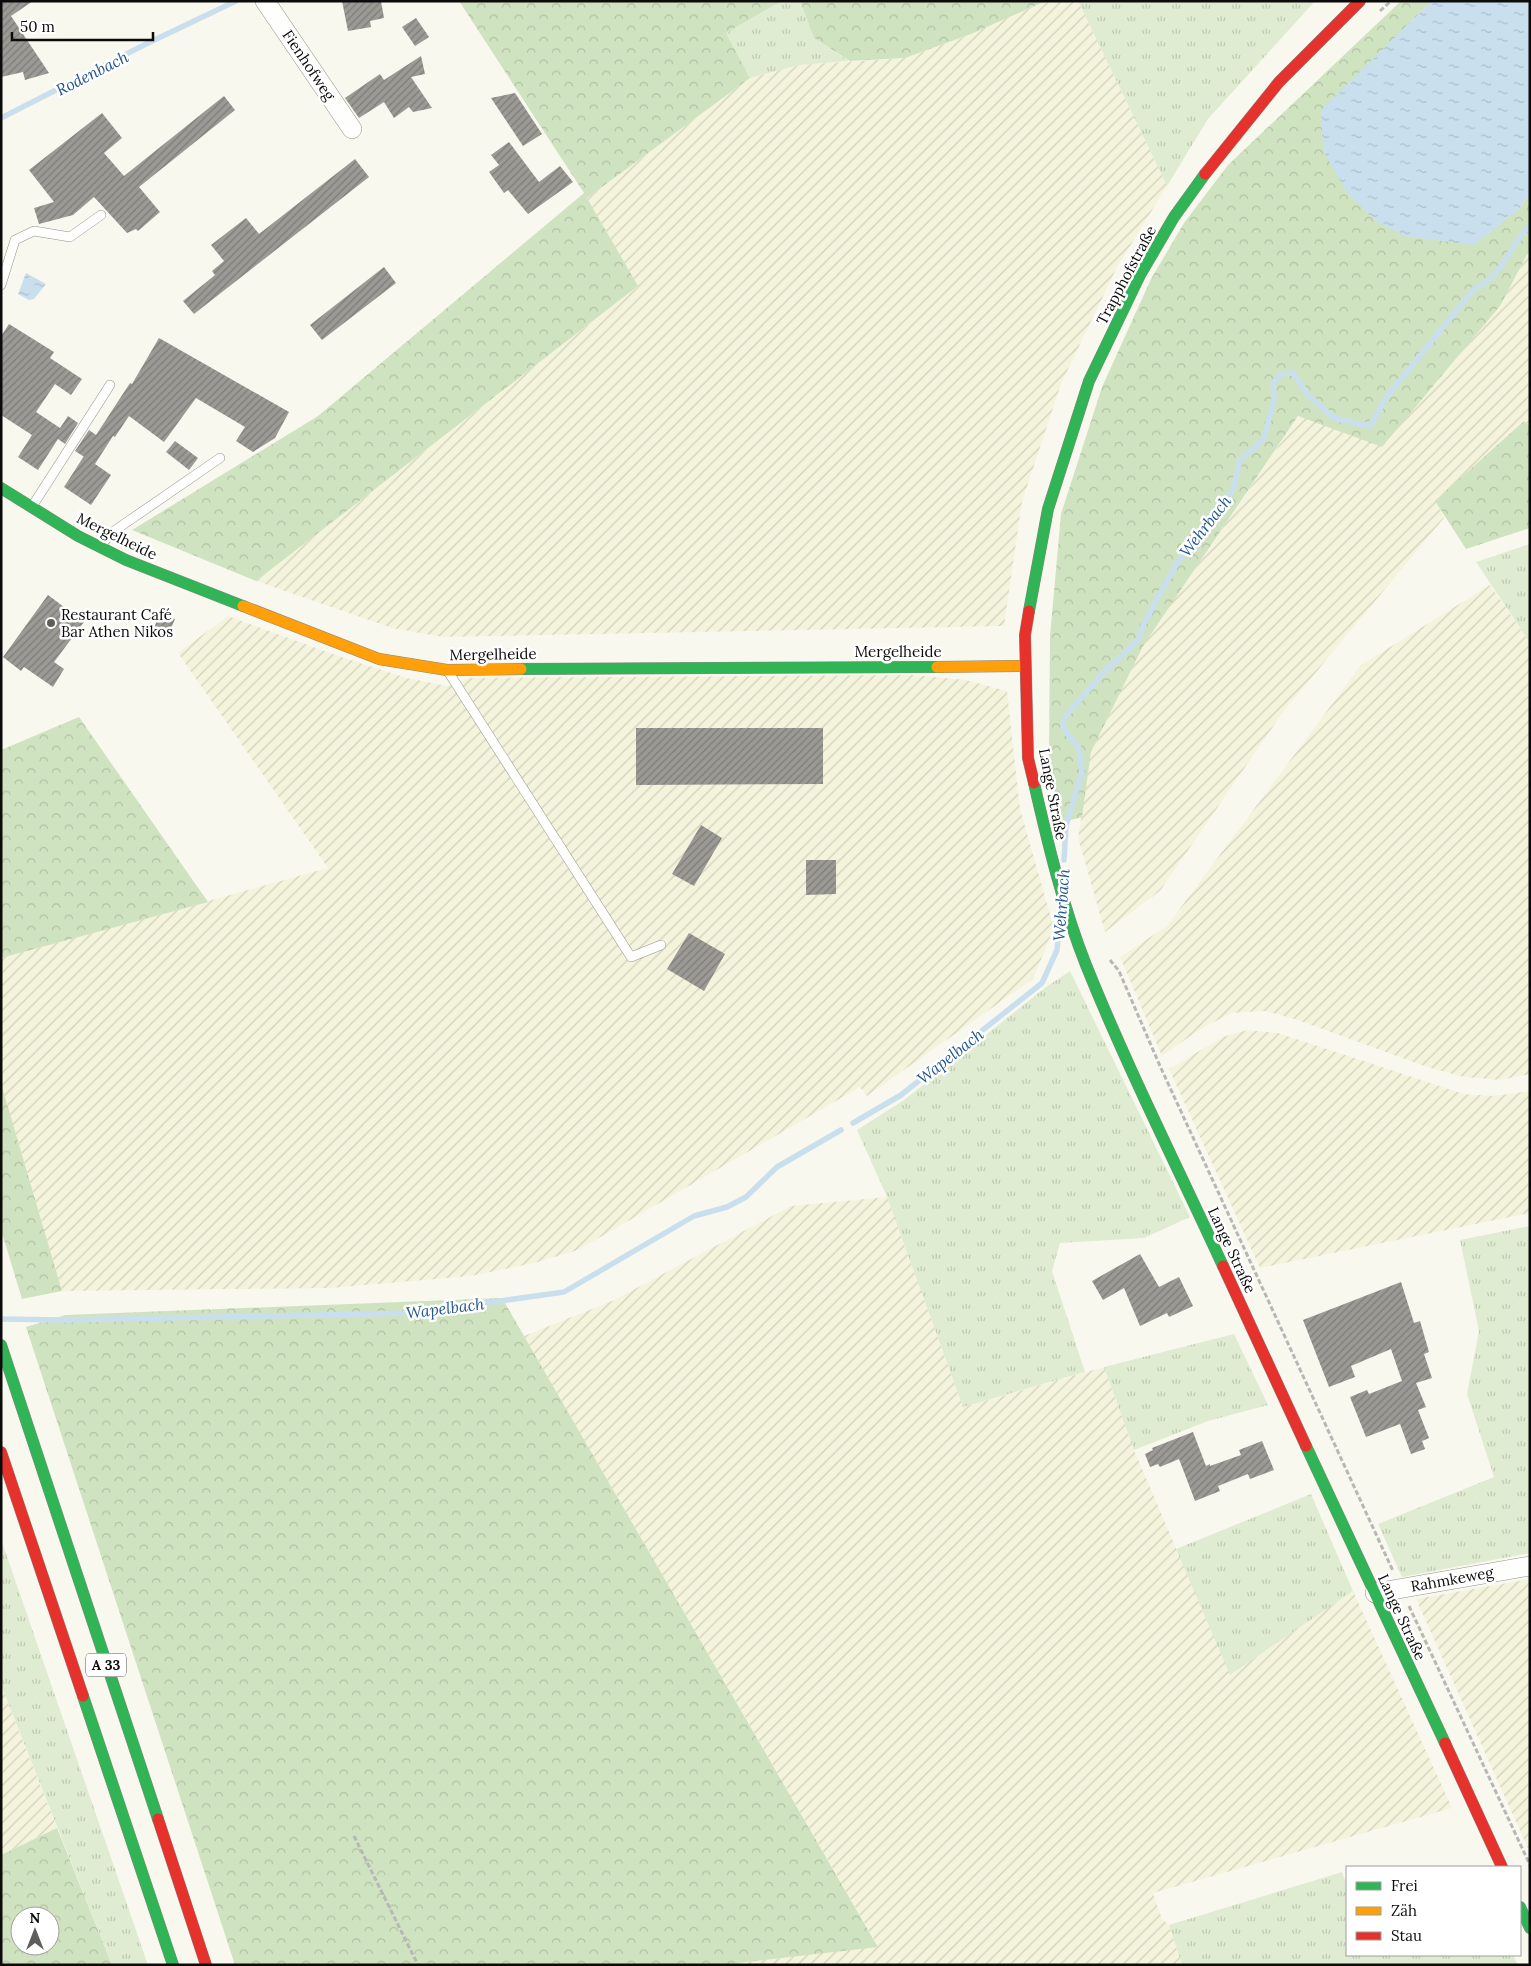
<svg xmlns="http://www.w3.org/2000/svg" width="1531" height="1966" font-family="Lora,serif">
  <style>
    .farmland { fill: url(#farmland-furrows) }
    .grass { fill: url(#grass-tufts) }
    .forest { fill: url(#forest-crowns); fill-rule: evenodd }
    .water { fill: url(#water-ripples) }
    .lines { fill: none; stroke-linecap: round; stroke-linejoin: round }
    .stream { stroke: #cadfee; stroke-width: 5.5 }
    .building { fill: url(#building-hatch) }
    .lane-casing { stroke: #92928e; stroke-width: 10 }
    .street-casing { stroke: #92928e; stroke-width: 20 }
    .fast-casing { stroke: #898884; stroke-width: 12 }
    .slow-casing { stroke: #898884; stroke-width: 12 }
    .jam-casing { stroke: #898884; stroke-width: 12 }
    .path { stroke: #b7b7b5; stroke-width: 3; stroke-dasharray: 5 2.5; stroke-linecap: butt }
    .lane { stroke: #fefefd; stroke-width: 9 }
    .street { stroke: #fefefd; stroke-width: 19 }
    .fast { stroke: #30b455; stroke-width: 11 }
    .slow { stroke: #ff9f0a; stroke-width: 11 }
    .jam { stroke: #e5322d; stroke-width: 11 }
    .poi-dot { fill: #5e5e5b; stroke: #fff; stroke-width: 2 }
    .labels { text-anchor: middle; dominant-baseline: central; stroke-width: 5; stroke-linejoin: round; paint-order: stroke }
    .shield { fill: #fff; stroke: #545454; stroke-width: 1 }
    .shield-label { font-size: 14px; font-weight: bold; fill: #0b0b0b }
    .street-label { font-size: 15px; fill: #0b0b0b; stroke: #fff }
    .poi-label { font-size: 15px; fill: #0b0b0b; stroke: #fff; text-anchor: start }
    .water-label { font-size: 16px; font-style: italic; fill: #24568e; stroke: #fff }
  </style>
  <defs>
    <pattern id="farmland-furrows" width="10" height="10" patternUnits="userSpaceOnUse" patternTransform="scale(1.25)"><rect width="10" height="10" fill="#f4f4dd"/><path d="M-1 1l2-2M0 10L10 0M9 11l2-2" fill="none" stroke="#d0d0bc"/></pattern>
    <pattern id="grass-tufts" width="24" height="20" patternUnits="userSpaceOnUse" patternTransform="scale(1.25)"><rect width="24" height="20" fill="#e0ecd1"/><path d="M3 7l-1-3M5 7V3M7 7l1-3M15 17l-1-3M17 17v-4M19 17l1-3" fill="none" stroke="#bfc9b2"/></pattern>
    <pattern id="forest-crowns" width="20" height="18" patternUnits="userSpaceOnUse" patternTransform="scale(1.25)"><rect width="20" height="18" fill="#d0e3c0"/><path d="M2 6a3 3 0 1 1 6 0M12 15a3 3 0 1 1 6 0" fill="none" stroke="#b1c1a4"/></pattern>
    <pattern id="water-ripples" width="26" height="14" patternUnits="userSpaceOnUse" patternTransform="scale(1.25)"><rect width="26" height="14" fill="#cadfee"/><path d="M2 4q2-2 4 0t4 0M15 11q2-2 4 0t4 0" fill="none" stroke="#acbecb"/></pattern>
    <pattern id="building-hatch" width="6" height="6" patternUnits="userSpaceOnUse" patternTransform="scale(1.25)"><rect width="6" height="6" fill="#9c9a95"/><path d="M-1 1l2-2M0 6l6-6M5 7l2-2" fill="none" stroke="#7d7c78"/></pattern>
  </defs>
  <rect width="100%" height="100%" fill="#f9f8ef"/>
  <path class="farmland" d="M1046 1H1078L1167 186 1117 267 1061 384 1022 502 1004 626 443 637 392 628 256 581 637 287 587 198 750 78 799 65 905 58 971 34Z
    M1530 249V426L1524 421 1436 501 1444 518 1283 712 1160 891 1105 932 1078 838 1091 752 1142 646 1299 416 1500 306Z
    M1490 585 1530 643V1074L1501 1080 1464 1077 1427 1067 1298 1020 1266 1011 1232 1013 1202 1028 1162 1056 1120 957 1167 926 1361 665Z
    M228 616 341 657 407 678 447 686 470 678 913 675 966 680 1007 691 1020 809 1054 928 1033 979 867 1096 860 1087 578 1250 534 1263 471 1276 330 1288 62 1291 1 1083V958L328 868 178 653Z
    M1247 1030 1278 1033 1464 1094 1494 1096 1530 1091V1213L1260 1268 1169 1069 1223 1037Z
    M887 1197 963 1407 1104 1367 1134 1450 1230 1674 1353 1591 1452 1808 1153 1893 1162 1919 1169 1925 1182 1965H721L878 1946 524 1336 612 1301 791 1206Z
    M1530 1579V1853L1416 1599Z
    M1 1685 57 1828 1 1855Z"/>
  <path class="grass" d="M782 1H800L814 38 849 61 799 65 750 78 726 33Z
    M1078 1H1315L1208 119 1167 186Z
    M1530 544V643L1476 562Z
    M1070 971 1190 1217 1144 1238 1060 1243 1052 1271 1085 1372 963 1407 887 1197 857 1130 904 1100 1046 987Z
    M1530 1226V1553L1402 1577 1378 1524 1494 1477 1467 1394 1479 1331 1460 1240Z
    M1234 1334 1268 1405 1208 1421 1134 1450 1104 1367Z
    M1311 1494 1353 1591 1230 1675 1176 1549Z
    M1 1539 148 1965H112L1 1685Z
    M1342 1872 1347 1885V1955H1513L1518 1965H1182L1169 1925Z"/>
  <path class="forest" d="M459 1H782L726 33 750 78 587 198 638 286 256 581 132 530 318 416 584 193Z
    M800 1H1046L971 34 905 58 850 61 814 38Z
    M1401 1H1432L1387 46 1519 209 1530 193V249L1500 306 1382 447 1298 416 1143 646 1091 752 1082 817 1060 823 1049 756 1050 636 1061 514 1102 387 1151 279 1184 223 1228 165Z
    M1524 421 1530 426V528L1466 549 1435 501Z
    M79 717 208 902 1 958V750Z
    M1 1083 62 1291 22 1299 1 1230Z
    M502 1298 524 1336 878 1947 721 1965H235L26 1327 65 1315Z
    M57 1828 112 1965H1V1855ZM20 1916H50V1946H20Z"/>
  <path class="water" d="M1432 1H1530V193L1519 209 1474 245 1404 236 1376 221 1347 193 1323 150 1321 110Z
    M26 273 46 284 34 299 29 300 18 294Z"/>
  <g class="lines">
    <path class="stream" d="M1 118 146 44 236 1
      M1064 860 1066 826 1082 772 1079 748 1063 728 1064 718 1104 672 1138 640 1144 623 1177 563 1233 490 1240 460 1264 439 1274 399 1273 383 1281 374 1293 373 1308 395 1334 418 1370 426 1388 395 1474 289C1502 278 1509 246 1530 225
      M853 1123 901 1095 1042 983 1057 950 1060 917
      M1 1319 63 1320 415 1313 564 1292 694 1216 727 1207 746 1197 777 1167 841 1130"/>
  </g>
  <path class="building" d="M1 1H33L11 16 49 73 25 80 23 72 1 77Z
    M342 1H381L384 18 370 21 371 27 348 31Z
    M416 18 429 37 415 46 402 27Z
    M421 56 425 74 411 77 432 108 413 112 409 107 394 118 384 102 359 118 345 98 380 74 384 80Z
    M515 93 542 134 523 146 491 98Z
    M224 96 235 110 139 187 160 212 138 231 136 229 127 233 94 197 73 215 39 224 34 208 54 202 29 170 102 113 122 138 104 153 124 176Z
    M509 142 539 182 560 166 573 182 528 214 508 190 504 193 489 172 499 165 491 155Z
    M355 159 369 177 194 314 183 301 215 275 212 271 224 261 211 245 246 218 259 234Z
    M384 267 396 283 322 340 310 325Z
    M9 324 54 352 50 358 82 379 71 395 55 384 36 412 60 428 68 416 78 423 65 444 58 439 38 470 18 457 32 435 1 415V336Z
    M159 338 289 412 275 438 253 452 236 441 245 427 196 398 164 442 129 416 115 437 113 436 95 464 111 475 91 505 64 487 84 456 89 460 75 451 89 430 96 435 130 383 132 384Z
    M175 441 198 458 189 470 166 452Z
    M48 595 84 622 54 662 64 669 53 687 24 667 21 671 3 657Z
    M160 613 175 619 169 633 154 628Z
    M636 728H823V784L636 785Z
    M701 825 722 838 694 886 672 874Z
    M806 860H836V894L806 895Z
    M689 933 725 954 704 991 667 969Z
    M1140 1254 1159 1287 1179 1277 1193 1306 1169 1317 1167 1313 1140 1326 1124 1288 1103 1300 1092 1281Z
    M1401 1282 1414 1323 1420 1321 1429 1352 1424 1354 1432 1378 1416 1383 1426 1407 1418 1410 1429 1438 1422 1441 1425 1449 1411 1454 1400 1424 1366 1437 1350 1397 1367 1390 1369 1394 1402 1381 1391 1349 1351 1366 1355 1377 1329 1387 1303 1320Z
    M1193 1432 1206 1466 1210 1464V1466L1241 1455 1239 1450 1262 1441 1274 1470 1250 1479 1248 1474 1218 1486 1220 1491 1195 1501 1179 1459 1160 1467 1158 1464 1150 1467 1145 1454 1153 1450 1152 1448Z"/>
  <g class="lines">
    <g class="lane-casing">
      <path id="lane" d="M1 285 15 240 34 231 70 237 101 215
        M33 505 110 385
        M101 545 114 531 220 458
        M449 673 631 957 661 945"/>
    </g>
    <g class="street-casing">
      <path id="street" d="M265 1 352 129
        M1375 1593 1530 1566"/>
    </g>
    <g class="fast-casing">
      <path id="fast" d="M1 488 78 536 126 560 243 606
        M1029 611 1048 509 1089 381 1140 275 1174 217 1205 174
        M521 669 937 667
        M1034 783C1048 844 1063 907 1086 965 1127 1067 1177 1166 1223 1266
        M1 1345 158 1819
        M1306 1446 1445 1743
        M83 1696 173 1965
        M1520 1907 1530 1928"/>
    </g>
    <g class="slow-casing">
      <path id="slow" d="M243 606 379 659 447 670 521 669
        M937 667 1024 666"/>
    </g>
    <g class="jam-casing">
      <path id="jam" d="M1205 174 1279 82 1360 1
        M1029 611 1025 635 1028 758 1034 783
        M1223 1266 1306 1446
        M1 1452 83 1696
        M1445 1743 1502 1867
        M158 1819 206 1965"/>
    </g>
    <path class="path" d="M1380 11 1391 1
      M1110 960 1119 971 1160 1066 1393 1571
      M1409 1606 1530 1865
      M354 1836 418 1965"/>
    <use href="#lane" class="lane"/>
    <use href="#street" class="street"/>
    <use href="#fast" class="fast"/>
    <use href="#slow" class="slow"/>
    <use href="#jam" class="jam"/>
  </g>
  <circle class="poi-dot" cx="51" cy="623" r="5"/>
  <g class="labels">
    <rect class="shield" x="86" y="1653.5" width="40" height="23" rx="4"/>
    <g class="shield-label">
      <text x="106" y="1665">A 33</text>
    </g>
    <g class="street-label">
      <text transform="translate(309 65) rotate(56)">Fienhofweg</text>
      <text transform="translate(1126 275) rotate(-62)">Trapphofstraße</text>
      <text transform="translate(117 536) rotate(26)">Mergelheide</text>
      <text x="898" y="651">Mergelheide</text>
      <text transform="translate(493 654) rotate(-1)">Mergelheide</text>
      <text transform="translate(1053 794) rotate(79)">Lange Straße</text>
      <text transform="translate(1232 1250) rotate(65)">Lange Straße</text>
      <text transform="translate(1452 1579) rotate(-10)">Rahmkeweg</text>
      <text transform="translate(1402 1617) rotate(65)">Lange Straße</text>
    </g>
    <g class="poi-label">
      <text x="61" y="614">Restaurant Café<tspan x="61" dy="17">Bar Athen Nikos</tspan></text>
    </g>
    <g class="water-label">
      <text transform="translate(92 73) rotate(-27)">Rodenbach</text>
      <text transform="translate(1205 526) rotate(-52)">Wehrbach</text>
      <text transform="translate(1061 905) rotate(-86)">Wehrbach</text>
      <text transform="translate(950 1056) rotate(-38)">Wapelbach</text>
      <text transform="translate(445 1308) rotate(-7)">Wapelbach</text>
    </g>
  </g>
  <rect width="1531" height="1966" fill="none" stroke="#0b0b0b" stroke-width="5"/>
  <rect x="1346" y="1866" width="175" height="90" fill="#ffffff" stroke="#9d9d9d"/>
  <rect x="1356" y="1882" width="25" height="8" fill="#30b455" stroke="#9d9d9d"/>
  <text x="1391" y="1891" font-size="15" fill="#0b0b0b">Frei</text>
  <rect x="1356" y="1907" width="25" height="8" fill="#ff9f0a" stroke="#9d9d9d"/>
  <text x="1391" y="1916" font-size="15" fill="#0b0b0b">Zäh</text>
  <rect x="1356" y="1932" width="25" height="8" fill="#e5322d" stroke="#9d9d9d"/>
  <text x="1391" y="1941" font-size="15" fill="#0b0b0b">Stau</text>
  <g transform="translate(35 1931)"><circle r="24" fill="#ffffff" stroke="#9d9d9d"/>
  <path d="M0-4L9 19L0 12L-9 19Z" fill="#5e5e5b"/>
  <text y="-8" font-size="14" font-weight="bold" text-anchor="middle" fill="#0b0b0b">N</text>
  </g>
  <path d="M12 32v8h141v-8" fill="none" stroke="#0b0b0b" stroke-width="2.5"/>
  <text x="20" y="32" font-size="15" fill="#0b0b0b" stroke="#ffffff" stroke-width="4" paint-order="stroke">50 m</text>
</svg>
